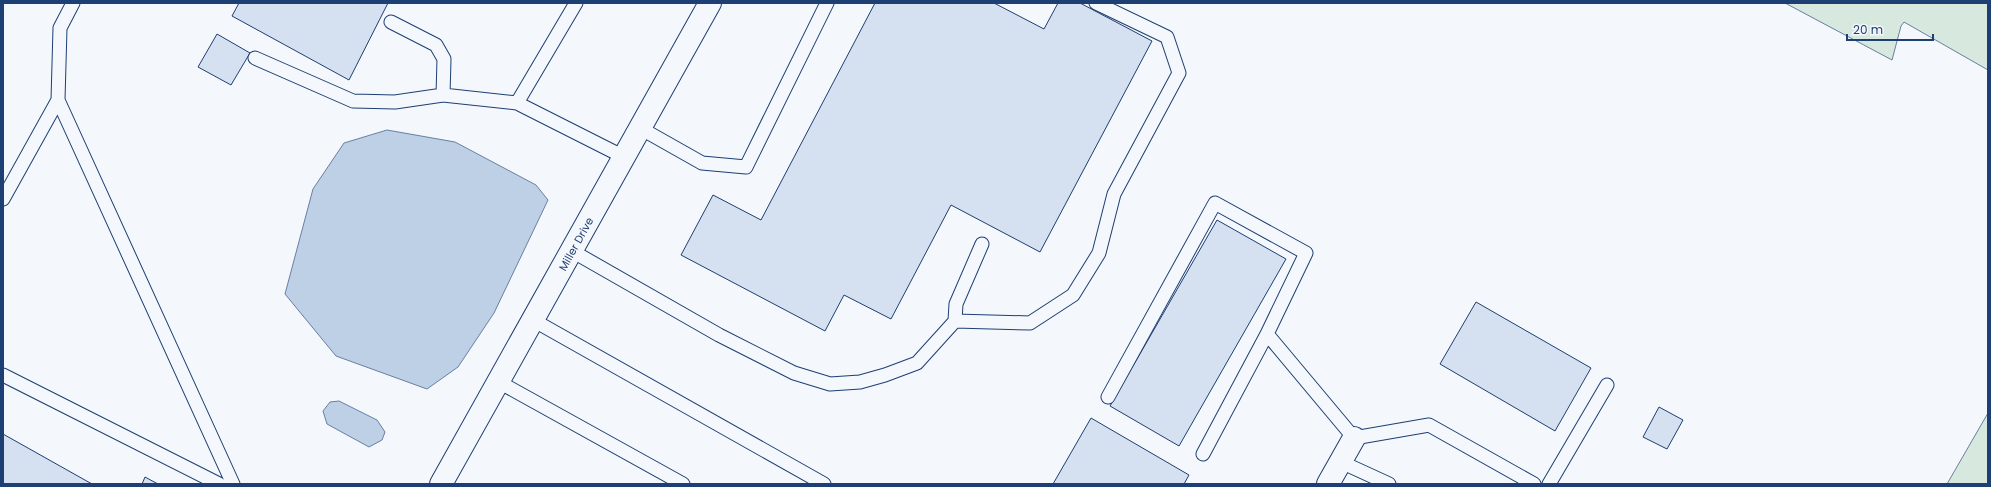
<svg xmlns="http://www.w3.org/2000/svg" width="1991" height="487" font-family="Poppins,sans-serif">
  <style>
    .green { fill: #d7e8df; stroke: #687fa3 }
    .water { fill: #bed0e5; stroke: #687fa3 }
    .building { fill: #d5e0f0; stroke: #1d3f73 }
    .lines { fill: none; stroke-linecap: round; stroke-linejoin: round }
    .service-casing { stroke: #1d3f73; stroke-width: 15 }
    .minor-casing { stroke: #1d3f73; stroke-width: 24 }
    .service { stroke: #f4f7fb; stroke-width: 13 }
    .minor { stroke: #f4f7fb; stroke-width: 22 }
    .labels { text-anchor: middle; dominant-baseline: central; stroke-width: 3; stroke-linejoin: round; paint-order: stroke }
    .street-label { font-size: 11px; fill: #1d3f73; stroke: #f4f7fb }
  </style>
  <rect width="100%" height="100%" fill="#f4f7fb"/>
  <path class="green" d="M1785 3H1988V70L1904 22 1901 26 1892 60Z
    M1988 413V484H1947Z"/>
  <path class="water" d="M387 130 455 142 536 185 548 200 494 313 458 367 427 389 336 356 285 294 313 189 344 143Z
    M339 401 377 420 385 432 382 440 369 447 327 424 323 411 330 402Z"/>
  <path class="building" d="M239 3H388L349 80 232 16Z
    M875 3H994L1044 29 1058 3H1080L1152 41 1040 252 951 205 891 319 844 295 825 331 681 255 713 195 761 220Z
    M217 34 250 53 231 85 198 67Z
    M1217 220 1286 259 1179 446 1110 406Z
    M1476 302 1591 368 1555 431 1440 364Z
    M1659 407 1683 420 1667 449 1643 437Z
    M1091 418 1189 475 1184 484H1053Z
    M3 434 92 484H3Z
    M145 477 158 484H142Z"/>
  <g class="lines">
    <g class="service-casing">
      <path id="service" d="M576 3 517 103 624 157
        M391 22 436 45 444 59 443 95
        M255 58 353 101 395 102 443 95 517 103
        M58 100 60 28 73 3
        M640 128 702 163 746 167 827 3
        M3 199 58 100 233 484
        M572 251 719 335 794 373 830 384 860 382 885 375 917 363 955 321 1030 323 1073 295 1099 253 1114 194 1179 73 1167 37 1096 3
        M533 320 824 484
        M955 321 956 304 982 244
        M3 375 219 484
        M499 382 683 484
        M1108 397 1215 203 1306 253 1267 334 1354 438 1429 425 1534 484
        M1203 454 1267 334
        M1341 462 1389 484
        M1549 484 1607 385"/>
    </g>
    <g class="minor-casing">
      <path id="minor" d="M441 484 710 3
        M1328 484 1354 438"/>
    </g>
    <use href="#service" class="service"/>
    <use href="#minor" class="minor"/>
  </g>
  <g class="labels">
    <g class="street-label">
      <text transform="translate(576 244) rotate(-61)">Miller Drive</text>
    </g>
  </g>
  <rect width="1991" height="487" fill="none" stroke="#1d3f73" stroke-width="8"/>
  <path d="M1847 34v6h86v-6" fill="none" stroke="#1d3f73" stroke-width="2"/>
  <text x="1853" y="34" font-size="12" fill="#1d3f73" stroke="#f4f7fb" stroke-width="3" paint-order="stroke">20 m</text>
</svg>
